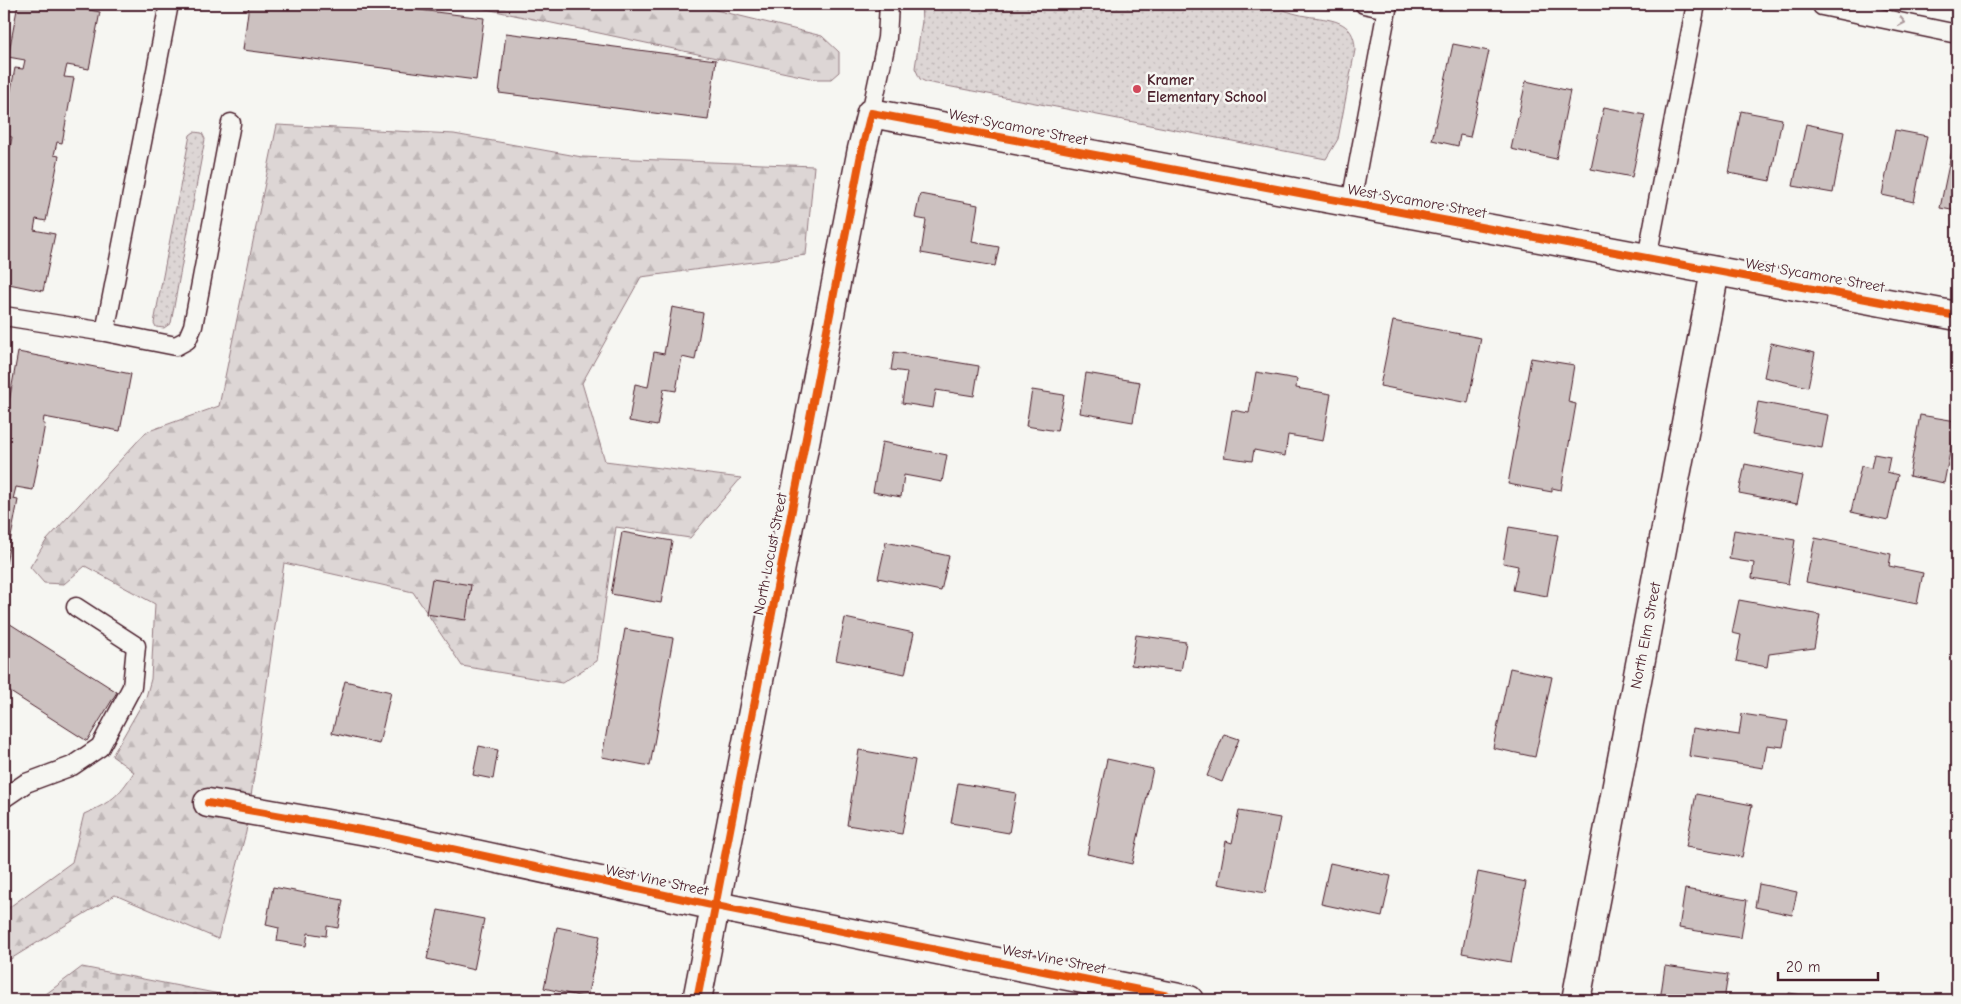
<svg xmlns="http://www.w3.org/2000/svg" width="1961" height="1004" font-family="'Comic Neue',sans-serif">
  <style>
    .grass { fill: url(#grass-dots); stroke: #947a80 }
    .forest { fill: url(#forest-firs); stroke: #947a80 }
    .cemetery { fill: url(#cemetery-stones); stroke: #947a80 }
    .building { fill: #ccc1c0; stroke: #4a1f2b }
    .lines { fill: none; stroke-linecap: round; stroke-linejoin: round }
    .lane-casing { stroke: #4a1f2b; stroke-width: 21 }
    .street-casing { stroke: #4a1f2b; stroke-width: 31 }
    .lane { stroke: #f6f6f2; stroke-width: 18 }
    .street { stroke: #f6f6f2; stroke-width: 28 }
    .cycleway-casing { stroke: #f6f6f2; stroke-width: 11 }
    .cycleway { stroke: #e8590c; stroke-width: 8 }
    .oneway { stroke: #a99598 }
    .poi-dot { fill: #d1495b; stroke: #f6f6f2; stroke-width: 2 }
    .labels { text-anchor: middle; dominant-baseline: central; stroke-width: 5; stroke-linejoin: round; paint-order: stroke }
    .poi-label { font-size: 15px; font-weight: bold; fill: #4a1f2b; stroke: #f6f6f2; text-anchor: start }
    .street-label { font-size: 15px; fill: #4a1f2b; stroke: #f6f6f2 }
  </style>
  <defs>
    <pattern id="grass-dots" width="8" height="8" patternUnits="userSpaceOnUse" patternTransform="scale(1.25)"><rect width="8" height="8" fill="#ddd6d5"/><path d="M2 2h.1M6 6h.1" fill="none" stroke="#bfb7b7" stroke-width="1.8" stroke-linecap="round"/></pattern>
    <pattern id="forest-firs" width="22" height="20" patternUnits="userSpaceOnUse" patternTransform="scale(1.25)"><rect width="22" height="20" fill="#ddd6d5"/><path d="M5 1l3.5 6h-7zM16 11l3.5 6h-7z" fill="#bfb7b7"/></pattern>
    <pattern id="cemetery-stones" width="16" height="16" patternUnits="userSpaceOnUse" patternTransform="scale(1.25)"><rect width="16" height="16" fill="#ddd6d5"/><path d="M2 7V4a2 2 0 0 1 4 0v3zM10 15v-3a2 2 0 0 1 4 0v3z" fill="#bfb7b7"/></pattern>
  </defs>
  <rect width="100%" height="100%" fill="#f6f6f2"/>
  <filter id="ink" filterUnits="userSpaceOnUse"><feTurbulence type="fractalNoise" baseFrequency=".02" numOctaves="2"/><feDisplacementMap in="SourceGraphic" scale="10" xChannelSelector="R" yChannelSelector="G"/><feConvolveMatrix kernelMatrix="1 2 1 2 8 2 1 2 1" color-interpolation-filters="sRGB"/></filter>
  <g filter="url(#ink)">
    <path class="grass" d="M921 4H1272C1282 10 1294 14 1306 16 1330 20 1355 19 1355 50L1338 139 1326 159 926 82 920 79 915 68 922 21Z
      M194 132 202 133 205 139 171 323 164 328 156 327 154 323 190 135Z"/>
    <path class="forest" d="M452 4H691L822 36 839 52V72L831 79H815L486 9Z
      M277 125 454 134 582 157 814 166 806 255 641 277 582 383 605 461 741 478 690 538 616 527 597 661 562 683 462 666 413 592 284 563 246 832 218 939 115 895 4 963V911L72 862 84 814C111 802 118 797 134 772L112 756 146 697 151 679 155 604 85 566 64 584 44 583 30 567 46 541 146 432 219 406Z"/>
    <path class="cemetery" d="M82 967 250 1000H38Z"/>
    <path class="building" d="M18 4H57L100 12 89 69 67 65 64 77 74 78 62 143 57 142 54 155 59 156 46 221 36 219 34 230 55 234 43 291 4 283V147L10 148 12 137 4 136V127L15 68 23 69 25 60 8 57Z
      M249 4H371L484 18 476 80 243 50Z
      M506 33 716 60 708 120 499 93Z
      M1453 44 1489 51 1470 137 1460 135 1458 146 1432 140Z
      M1526 81 1570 91 1556 159 1511 149Z
      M1604 107 1645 115 1632 177 1591 169Z
      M1741 111 1782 119 1770 181 1729 173Z
      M1806 124 1844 132 1833 193 1793 186Z
      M1895 130 1927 136 1914 202 1882 195Z
      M1952 150 1957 151V211L1940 208Z
      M920 194 978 205 972 242 999 247 995 266 921 253 926 220 915 218Z
      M672 307 703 313 695 360 682 357 676 391 664 389 657 426 629 421 635 384 648 387 654 352 664 354Z
      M1393 321 1481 338 1468 403 1380 386Z
      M1771 343 1815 353 1808 387 1764 377Z
      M18 352 131 374 120 431 44 417 43 424H45L33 490 16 487 13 499 18 500 6 564H4V413H7Z
      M894 352 979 366 974 396 936 390 933 408 902 403 907 372 891 370Z
      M1531 358 1574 365 1568 402 1576 404 1561 490 1552 488V492L1508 484Z
      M1256 372 1297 379 1296 388 1331 394 1323 441 1288 435 1285 456 1254 450 1252 461 1224 457 1232 410 1249 413Z
      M1086 373 1140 382 1133 422 1080 413Z
      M1032 390 1064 395 1057 431 1026 426Z
      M1758 402 1828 415 1822 448 1752 435Z
      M1920 415 1956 421 1944 483 1909 476Z
      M882 442 947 455 942 482 904 475 901 497 873 492Z
      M1874 454 1890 457 1887 472 1898 475 1888 520 1851 512 1861 466 1871 468Z
      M1745 464 1803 476 1797 504 1739 493Z
      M1509 527 1558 535 1547 596 1513 590 1518 566 1503 563Z
      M1734 530 1795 540 1788 584 1752 578 1754 563 1729 559Z
      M622 532 672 541 661 603 611 594Z
      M1815 538 1891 554 1889 566 1923 573 1917 604 1806 582Z
      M886 542 949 556 941 591 878 578Z
      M432 579 471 585 466 620 426 614Z
      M1739 600 1820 615 1814 648 1769 654 1767 667 1736 661 1741 635 1732 633Z
      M845 618 914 633 905 674 836 660Z
      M4 620 117 692 87 741 4 688Z
      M625 629 673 638 650 766 602 757Z
      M1136 635 1186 642 1181 671 1131 665Z
      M1510 668 1552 677 1535 757 1493 748Z
      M345 681 391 692 379 744 332 733Z
      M1742 714 1788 721 1783 747 1767 745 1763 768 1689 756 1693 728 1739 735Z
      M1224 734 1239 739 1222 782 1207 776Z
      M479 746 498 750 493 779 473 775Z
      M859 750 915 760 902 834 847 825Z
      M1107 759 1153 769 1132 864 1087 854Z
      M958 783 1016 793 1009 833 951 823Z
      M1696 794 1752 805 1742 857 1686 847Z
      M1239 811 1280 818 1265 893 1218 884 1226 841 1232 843Z
      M1330 863 1391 876 1382 917 1321 904Z
      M1478 872 1526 882 1511 962 1462 953Z
      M1759 884 1797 892 1792 915 1755 907Z
      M273 887 343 900 338 928 327 926 326 936 308 933 306 946 277 941 279 928 266 925Z
      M1685 889 1747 900 1741 938 1679 928Z
      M438 910 484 919 474 970 427 959Z
      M557 927 600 936 587 998 544 988Z
      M1665 966 1728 975 1724 1000H1660Z
      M1789 993 1836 1000H1788Z"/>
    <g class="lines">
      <g class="lane-casing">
        <path id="lane" d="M1364 4 1387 9
          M1823 4 1822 6 1957 34
          M871 113 887 38 889 4
          M1351 203 1388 4
          M1647 258 1696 4
          M4 316 105 332 169 4
          M105 332 176 346 187 340 193 326 231 123
          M4 798 26 783 72 766 100 747 132 687 136 646 76 607"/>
      </g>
      <g class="street-casing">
        <g id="street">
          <path d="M208 803 378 833 716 906 1189 1000"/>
          <path d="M697 1000 862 149 871 113 1957 316"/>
          <path id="s1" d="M1576 1000 1715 271"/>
        </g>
      </g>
      <use href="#lane" class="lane"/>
      <use href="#street" class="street"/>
      <g class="cycleway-casing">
        <path id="cycleway" d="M208 803 378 833 716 906 1189 1000
          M697 1000 862 149 871 113 1957 316"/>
      </g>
      <use href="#cycleway" class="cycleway"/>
    </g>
    <defs><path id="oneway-chevron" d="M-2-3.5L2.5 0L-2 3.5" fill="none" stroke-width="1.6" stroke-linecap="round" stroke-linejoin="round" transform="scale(1.25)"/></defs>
    <use class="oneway" href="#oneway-chevron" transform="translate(1902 22) rotate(12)"/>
  </g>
  <circle class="poi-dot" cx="1137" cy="89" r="5"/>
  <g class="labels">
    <g class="poi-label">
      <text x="1147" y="80">Kramer<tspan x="1147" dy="17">Elementary School</tspan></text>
    </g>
    <g class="street-label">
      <text transform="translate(1018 127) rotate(11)">West Sycamore Street</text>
      <text transform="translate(1417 201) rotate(10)">West Sycamore Street</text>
      <text transform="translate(1815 275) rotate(10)">West Sycamore Street</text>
      <text transform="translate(770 554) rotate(-79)">North Locust Street</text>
      <text stroke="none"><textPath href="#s1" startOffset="371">North Elm Street</textPath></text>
      <text transform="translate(657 880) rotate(12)">West Vine Street</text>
      <text transform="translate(1054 959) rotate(11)">West Vine Street</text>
    </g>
  </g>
  <rect width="1961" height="1004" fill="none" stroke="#f6f6f2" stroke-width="20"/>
  <rect x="10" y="10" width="1941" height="984" fill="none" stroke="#4a1f2b" stroke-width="2" filter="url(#ink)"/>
  <path d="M1778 972v8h100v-8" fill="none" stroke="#4a1f2b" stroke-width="2.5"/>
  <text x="1786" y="972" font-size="15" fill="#4a1f2b" stroke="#f6f6f2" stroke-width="4" paint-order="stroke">20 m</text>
</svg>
